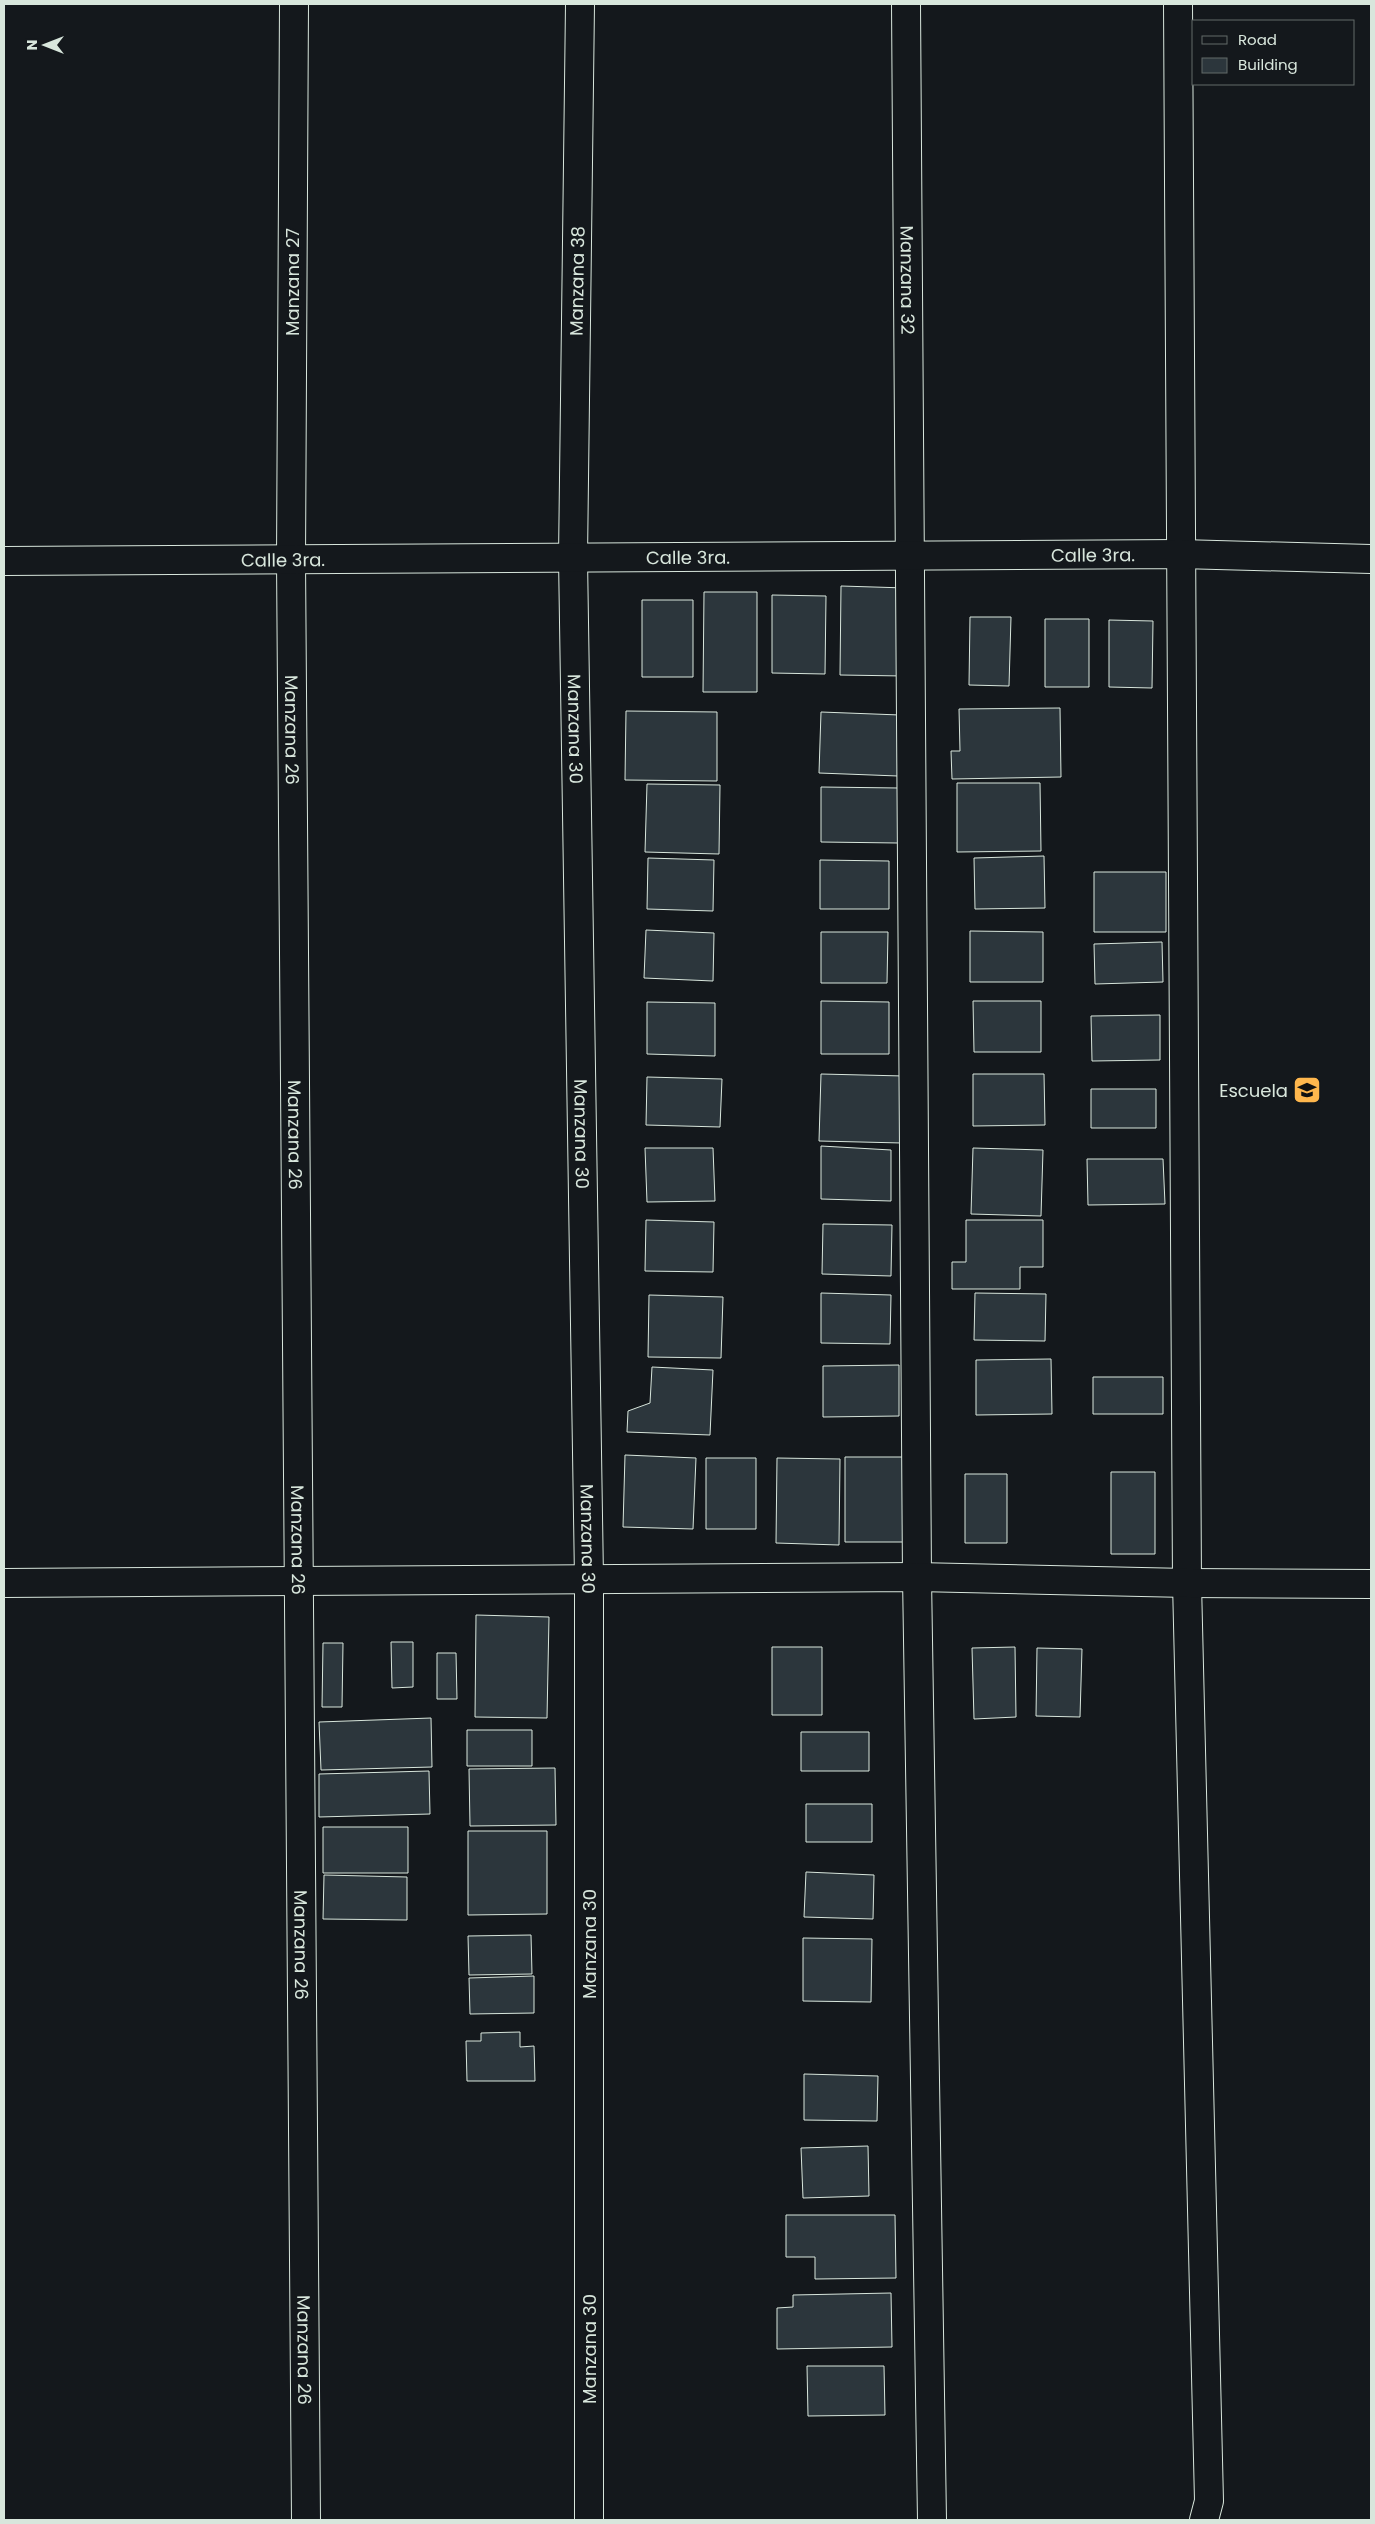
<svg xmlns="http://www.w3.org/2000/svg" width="1375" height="2524" font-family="Poppins,sans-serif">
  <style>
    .building { fill: #2c363c; stroke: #d8e6dc }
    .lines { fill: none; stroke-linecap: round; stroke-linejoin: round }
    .street-casing { stroke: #d8e6dc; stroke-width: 30 }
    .secondary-casing { stroke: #d8e6dc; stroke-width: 30 }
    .street { stroke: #14181c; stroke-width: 28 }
    .secondary { stroke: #14181c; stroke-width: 28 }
    .labels { text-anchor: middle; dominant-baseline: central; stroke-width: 4; stroke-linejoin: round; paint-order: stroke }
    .street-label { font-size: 18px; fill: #d8e6dc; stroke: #14181c }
    .poi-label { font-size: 18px; fill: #d8e6dc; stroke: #14181c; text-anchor: end }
  </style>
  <rect width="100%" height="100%" fill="#14181c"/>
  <path class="building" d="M841 586 906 588 904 676 840 675Z
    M704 592H757V692H703Z
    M772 595 826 596 825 674 772 673Z
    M642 600H693V677H642Z
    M970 617H1011L1009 686 969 685Z
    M1045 619H1089V687H1045Z
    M1109 620 1153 621 1152 688 1109 687Z
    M1060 708 1061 777 952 779 951 751H960L959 709Z
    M626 711 717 712V781L625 780Z
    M821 712 900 715 898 776 819 773Z
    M957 783H1040L1041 851 957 852Z
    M647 784 720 785 719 854 645 852Z
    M821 787 899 788 898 843 821 842Z
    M1044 856 1045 908 975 909 974 858Z
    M648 858 714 860 713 911 647 909Z
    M820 860 889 861V909H820Z
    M1094 872H1166V932H1094Z
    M646 930 714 933 713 981 644 978Z
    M970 931 1043 932V982H970Z
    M821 932H888L887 983H821Z
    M1162 942 1163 982 1095 984 1094 944Z
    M821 1001 889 1002V1054H821Z
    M973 1001H1041V1052H974Z
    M647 1002 715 1003V1056L647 1054Z
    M1160 1015V1060L1092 1061 1091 1016Z
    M821 1074 904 1076 902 1143 819 1141Z
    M973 1074H1044L1045 1125 973 1126Z
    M647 1077 722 1079 720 1127 646 1125Z
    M1091 1089H1156V1128H1091Z
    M821 1146 891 1150V1201L821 1199Z
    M645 1148H713L715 1201 647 1202Z
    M973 1148 1043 1150 1041 1216 971 1214Z
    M1087 1159H1163L1165 1204 1088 1205Z
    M646 1220 714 1222 713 1272 645 1271Z
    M966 1220H1043V1267H1020V1289H952V1262H966Z
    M823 1224 892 1225 891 1276 822 1274Z
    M821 1293 891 1295 890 1344 821 1343Z
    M975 1293 1046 1294 1045 1341 974 1340Z
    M649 1295 723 1297 721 1358 648 1357Z
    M1051 1359 1052 1414 976 1415V1360Z
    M899 1365V1416L823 1417V1366Z
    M652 1367 713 1370 710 1435 627 1432 628 1411 650 1403Z
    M1093 1377H1163V1414H1093Z
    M625 1455 696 1458 693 1529 623 1527Z
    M845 1457H910V1542H845Z
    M706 1458H756V1529H706Z
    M777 1458 840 1459 839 1545 776 1543Z
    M1111 1472H1155V1554H1111Z
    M965 1474H1007V1543H965Z
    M476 1615 549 1617 547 1718 475 1717Z
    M391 1642H413V1687L392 1688Z
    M323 1643H343L342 1707H322Z
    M772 1647H822V1715H772Z
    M1015 1647 1016 1717 974 1719 972 1648Z
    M1037 1648 1082 1649 1080 1717 1036 1716Z
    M437 1653H456L457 1699H437Z
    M431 1718 432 1767 321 1770 319 1722Z
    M467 1730H532V1766H467Z
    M801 1732H869V1771H801Z
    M555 1768 556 1825 470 1826 469 1769Z
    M429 1771 430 1814 319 1817V1774Z
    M806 1804H872V1842H806Z
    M323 1827H408V1873H323Z
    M468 1831H547V1914L468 1915Z
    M806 1872 874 1875 873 1919 804 1917Z
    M324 1875 407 1877V1920L323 1919Z
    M531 1935 532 1974 469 1975 468 1936Z
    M803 1938 872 1939 871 2002 803 2001Z
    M534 1976V2013L470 2014 469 1978Z
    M520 2032V2047L534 2046 535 2081H467L466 2041H481V2033Z
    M804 2074 878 2076 877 2121 804 2120Z
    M868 2146 869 2196 803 2198 801 2148Z
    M786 2215H895L896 2278 815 2279V2257H786Z
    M891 2293 892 2347 777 2349V2308L793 2307V2295Z
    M807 2366H884L885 2415 808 2416Z"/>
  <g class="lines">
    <g class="street-casing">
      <g id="street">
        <path id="s1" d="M294 4 291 560 306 2520"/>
        <path id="s2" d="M580 4 573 558 589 1579V2520"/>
        <path id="s3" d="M906 4 917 1577 932 2520"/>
        <path d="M1178 4 1187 1583 1209 2501 1204 2520"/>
        <path d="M4 1583 917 1577 1187 1583 1371 1584"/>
      </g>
    </g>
    <g class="secondary-casing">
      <g id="secondary">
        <path id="s4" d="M4 561 1180 554 1371 559"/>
      </g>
    </g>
    <use href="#street" class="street"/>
    <use href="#secondary" class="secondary"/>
  </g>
  <defs>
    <g id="school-square" transform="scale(1.4375)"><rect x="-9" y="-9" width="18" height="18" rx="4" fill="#ffb74d" stroke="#14181c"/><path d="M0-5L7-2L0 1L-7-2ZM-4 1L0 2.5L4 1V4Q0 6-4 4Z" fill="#111"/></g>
  </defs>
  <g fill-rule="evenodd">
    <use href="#school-square" x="1307" y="1090"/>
  </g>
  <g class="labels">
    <g class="street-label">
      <text stroke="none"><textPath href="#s3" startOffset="276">Manzana 32</textPath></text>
      <text transform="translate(577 281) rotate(-89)">Manzana 38</text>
      <text transform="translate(292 282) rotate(-90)">Manzana 27</text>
      <text stroke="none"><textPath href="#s4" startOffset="1089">Calle 3ra.</textPath></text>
      <text stroke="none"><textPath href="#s4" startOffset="684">Calle 3ra.</textPath></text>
      <text stroke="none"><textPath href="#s4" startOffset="279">Calle 3ra.</textPath></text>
      <text stroke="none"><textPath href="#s2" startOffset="725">Manzana 30</textPath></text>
      <text stroke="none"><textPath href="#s1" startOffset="726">Manzana 26</textPath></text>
      <text stroke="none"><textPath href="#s2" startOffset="1130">Manzana 30</textPath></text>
      <text stroke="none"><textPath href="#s1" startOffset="1131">Manzana 26</textPath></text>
      <text stroke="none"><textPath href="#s2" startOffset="1535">Manzana 30</textPath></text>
      <text stroke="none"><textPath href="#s1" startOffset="1536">Manzana 26</textPath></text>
      <text transform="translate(589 1944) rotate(-90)">Manzana 30</text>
      <text stroke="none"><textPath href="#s1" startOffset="1941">Manzana 26</textPath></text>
      <text transform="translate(589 2349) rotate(-90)">Manzana 30</text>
      <text stroke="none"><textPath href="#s1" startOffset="2346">Manzana 26</textPath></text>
    </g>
    <g class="poi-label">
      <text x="1288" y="1090">Escuela</text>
    </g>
  </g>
  <rect width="1375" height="2524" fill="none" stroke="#d8e6dc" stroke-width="10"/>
  <rect x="1192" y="20" width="162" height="65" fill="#14181c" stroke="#626a69"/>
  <rect x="1202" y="36" width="25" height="8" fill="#14181c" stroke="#626a69"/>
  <text x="1238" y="45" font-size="15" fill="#d8e6dc">Road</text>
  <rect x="1202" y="58" width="25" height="15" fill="#2c363c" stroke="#626a69"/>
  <text x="1238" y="70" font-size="15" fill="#d8e6dc">Building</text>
  <g transform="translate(45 45) rotate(270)" stroke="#14181c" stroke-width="4" paint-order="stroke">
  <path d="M0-4L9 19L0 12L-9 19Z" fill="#d8e6dc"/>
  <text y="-8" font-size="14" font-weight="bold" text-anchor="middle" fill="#d8e6dc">N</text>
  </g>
</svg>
